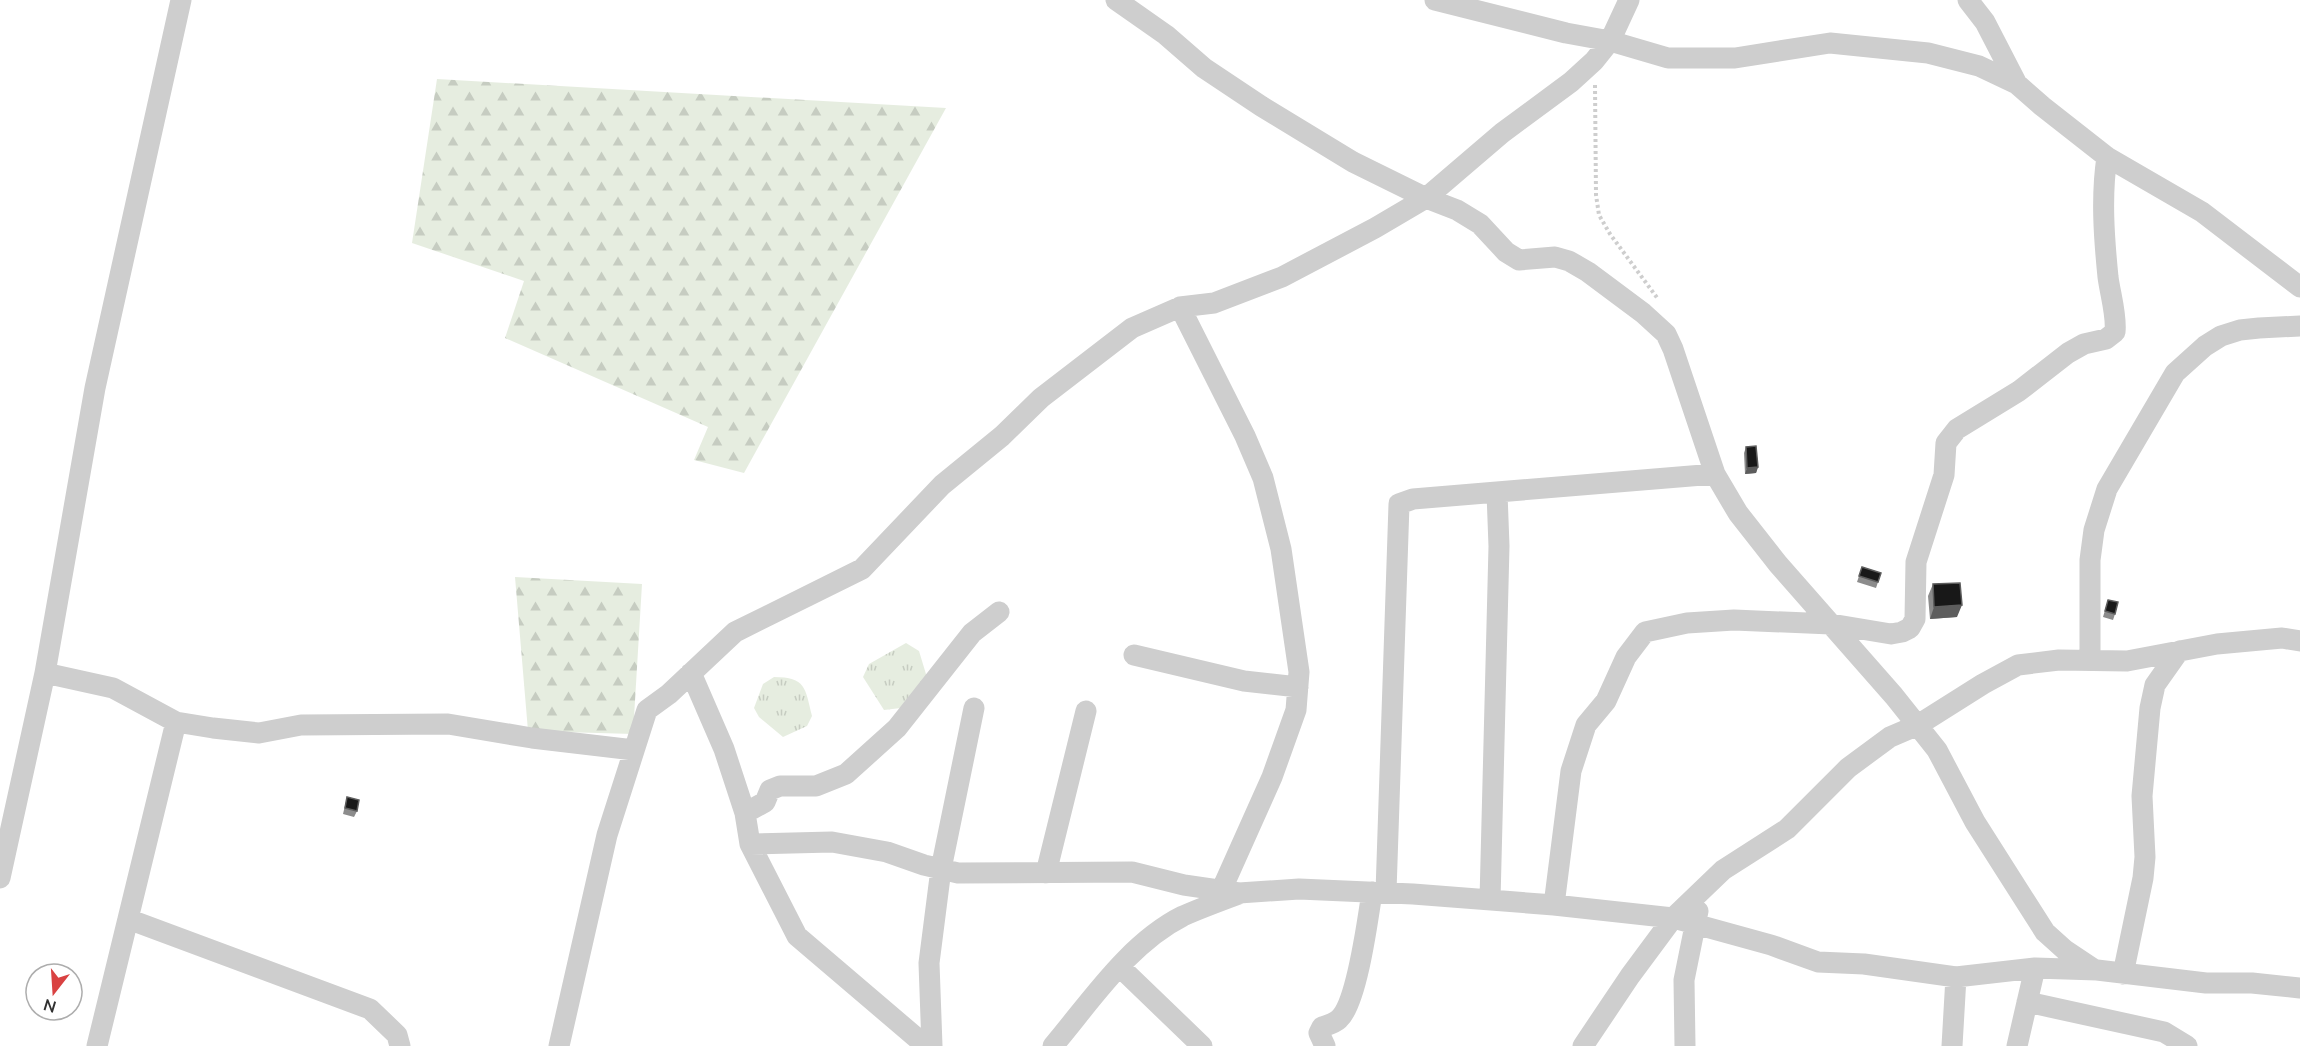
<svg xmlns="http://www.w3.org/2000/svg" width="2300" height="1046" font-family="Mulish,sans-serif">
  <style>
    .grass { fill: url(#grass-tufts) }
    .forest { fill: url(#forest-firs) }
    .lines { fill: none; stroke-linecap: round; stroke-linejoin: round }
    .path { stroke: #cecece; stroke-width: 4; stroke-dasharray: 3 3; stroke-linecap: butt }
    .street { stroke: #cecece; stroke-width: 21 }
    .wall { fill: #8c8c8c }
    .shaded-wall { fill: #5d5d5d }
    .building { fill: #181818; stroke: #5d5d5d; stroke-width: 1.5 }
  </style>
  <defs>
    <pattern id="grass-tufts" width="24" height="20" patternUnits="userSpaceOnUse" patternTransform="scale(1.5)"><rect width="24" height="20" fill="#e6ede0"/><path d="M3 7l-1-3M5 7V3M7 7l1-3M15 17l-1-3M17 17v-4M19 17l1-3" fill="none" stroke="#c6ccc1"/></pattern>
    <pattern id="forest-firs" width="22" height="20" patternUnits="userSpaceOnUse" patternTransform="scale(1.5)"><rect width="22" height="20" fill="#e6ede0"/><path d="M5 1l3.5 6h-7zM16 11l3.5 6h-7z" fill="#c6ccc1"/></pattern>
  </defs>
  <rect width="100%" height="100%" fill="#fff"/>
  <path class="grass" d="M906 643 919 651 929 684 909 707 884 710 863 677 869 664Z
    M774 677C806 677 805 688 812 716L807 726 783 737 759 717 754 708 763 684Z"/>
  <path class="forest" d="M437 79 946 108 744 473 694 460 708 427 505 338 524 281 412 243Z
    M515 577 642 584 633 734 528 731Z"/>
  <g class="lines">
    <path class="path" d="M1595 85 1596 195 1599 215 1610 234 1658 299"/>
    <path class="street" d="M1116 0 1166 35 1204 68 1261 106 1353 162 1426 198 1457 210 1480 224 1506 252 1519 260 1555 257 1569 261 1588 272 1643 313 1666 334 1673 349 1715 474 1738 513 1778 564 1894 696 1937 750 1975 822 2045 932 2065 950 2095 970
      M1435 0 1566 33 1610 41 1668 58H1735L1830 43 1928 53 1979 66 2017 84
      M1968 0 1985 22 2017 84 2042 106 2107 157 2202 212 2300 287
      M1180 307 1245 436 1263 478 1281 549 1299 672 1296 710 1272 777 1221 891
      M1134 655 1244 681 1298 687
      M2090 660V560L2094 530 2107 489 2175 373 2205 346 2221 336 2240 330 2259 328 2300 326
      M45 673 113 688 176 722 213 728 259 733 301 725 448 724 532 738 634 750
      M691 673 724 749 745 813 750 844 797 936 926 1046
      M745 813 765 802 770 790 780 786H816L846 774 897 728 972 633 999 612
      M750 844 832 842 887 852 924 865 958 873 1132 872 1184 885 1239 893 1299 889 1413 894 1554 905 1673 918 1771 945 1818 962 1864 964 1956 977 2035 968 2097 970 2206 983H2252L2300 988
      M1046 873 1086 711
      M0 878 45 673 95 388 181 0
      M1386 892 1399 504 1413 499 1715 474
      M1490 900 1499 546 1497 493
      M1554 905 1571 771 1586 725 1606 701 1626 657 1645 632 1687 623 1734 620 1831 624 1891 634 1902 632 1910 628 1915 619 1916 562 1944 475 1946 443 1957 429 2019 391 2068 353 2084 344 2106 339 2115 332C2117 316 2110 293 2108 277 2104 237 2101 196 2107 157
      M128 919 370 1009 397 1035 400 1046
      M1120 967 1202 1046
      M2123 974 2143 878 2145 857 2142 796 2150 708 2155 685 2179 651
      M2027 1002 2164 1032 2187 1046
      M97 1046 176 722
      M559 1046 607 835 647 710 669 694 735 632 862 569 942 485 1002 436 1041 398 1132 328 1180 307 1214 303 1282 277 1375 228 1426 198 1502 133 1571 82 1594 61 1610 41 1629 0
      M932 1046 929 963 941 869 974 708
      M1053 1046C1091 1001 1129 943 1183 916 1201 908 1220 901 1239 894
      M1325 1046 1319 1033 1322 1027C1328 1025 1335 1023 1339 1019 1357 1003 1368 918 1372 892
      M1583 1046 1630 976 1673 918 1723 870 1787 829 1848 768 1890 737 1918 725 1983 684 2018 665 2059 660 2127 661 2217 644 2282 638 2300 641
      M1685 1046 1684 980 1698 911
      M1952 1046 1956 977
      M2017 1046 2035 968"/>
  </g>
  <path class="wall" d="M1746 447 1758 467 1756 473 1745 474 1744 453Z
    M1862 567 1881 573 1876 588 1857 582Z
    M1933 584 1957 617 1930 619 1928 596Z
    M2108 600 2115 614 2113 620 2103 617Z
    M347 797 357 811 354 817 343 814Z"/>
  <path class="shaded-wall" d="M1758 467 1756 473 1745 474 1747 468Z
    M1962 605 1957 617 1930 619 1934 607Z"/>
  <path class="building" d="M1756 446 1758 467 1747 468 1746 447Z
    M1862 567 1881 573 1878 582 1859 576Z
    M1960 583 1962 605 1934 607 1933 584Z
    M2108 600 2118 602 2115 614 2105 611Z
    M347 797 359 800 357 811 345 808Z"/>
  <g transform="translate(54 992) rotate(197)"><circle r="28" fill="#ffffff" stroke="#adadad" stroke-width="1.5"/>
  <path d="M0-4.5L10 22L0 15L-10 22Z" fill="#d94242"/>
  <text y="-9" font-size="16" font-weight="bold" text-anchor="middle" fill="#313131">N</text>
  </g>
</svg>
